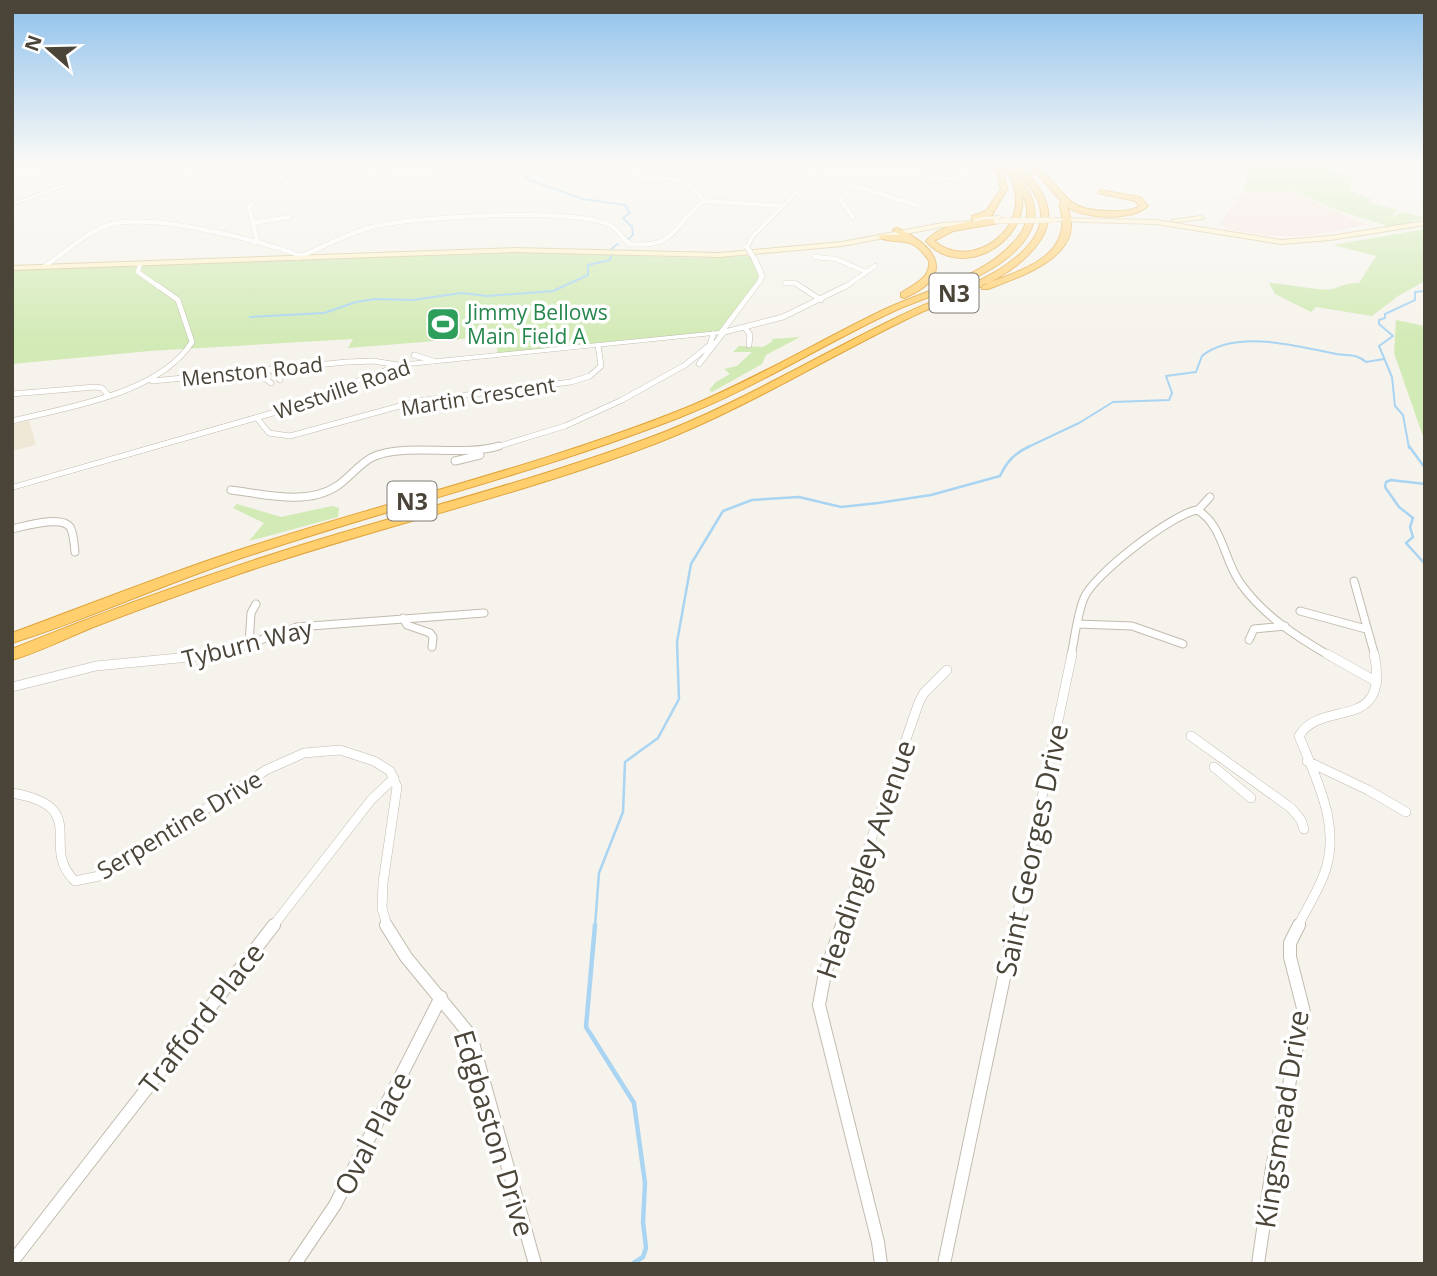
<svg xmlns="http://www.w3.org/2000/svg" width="1437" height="1276" font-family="'Open Sans',sans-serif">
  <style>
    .education { fill: #efe8d6 }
    .medical { fill: #f6e3e0 }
    .green { fill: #d2eab5 }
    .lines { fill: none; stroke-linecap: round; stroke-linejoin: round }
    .stream-far2 { stroke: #a9d4f2; stroke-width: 2 }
    .stream-far1 { stroke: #a9d4f2; stroke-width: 2.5 }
    .stream { stroke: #a9d4f2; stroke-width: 4.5 }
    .minor-far4-casing { stroke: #c2bbae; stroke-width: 5 }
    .minor-far3-casing { stroke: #c2bbae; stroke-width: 6 }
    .minor-far2-casing { stroke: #c2bbae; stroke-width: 9 }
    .minor-far1-casing { stroke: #c2bbae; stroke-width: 10 }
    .minor-casing { stroke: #c2bbae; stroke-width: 14 }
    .tertiary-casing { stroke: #c2bbae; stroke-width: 1 }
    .secondary-casing { stroke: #d6c79b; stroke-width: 2 }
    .motorway-casing { stroke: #e0a43c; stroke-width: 2 }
    .minor-far4 { stroke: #fff; stroke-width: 4.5 }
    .minor-far3 { stroke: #fff; stroke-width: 5 }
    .minor-far2 { stroke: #fff; stroke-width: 7 }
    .minor-far1 { stroke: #fff; stroke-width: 9 }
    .minor { stroke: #fff; stroke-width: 12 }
    .tertiary { fill: #fff; fill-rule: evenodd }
    .secondary { fill: #fff3cd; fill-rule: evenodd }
    .motorway { fill: #ffcf6e; fill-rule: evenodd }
    .tertiary-bridge-casing { stroke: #c2bbae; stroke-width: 6; stroke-linecap: butt }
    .secondary-bridge-casing { stroke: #d6c79b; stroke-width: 6; stroke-linecap: butt }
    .tertiary-bridge { stroke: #fff; stroke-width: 5 }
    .secondary-bridge { stroke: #fff3cd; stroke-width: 5 }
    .labels { text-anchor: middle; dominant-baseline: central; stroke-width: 7; stroke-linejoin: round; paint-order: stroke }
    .far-leisure-label { font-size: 21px; fill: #27864d; stroke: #fff; text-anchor: start }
    .far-street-label { font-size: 21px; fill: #4b4439; stroke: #fff }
    .shield { fill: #fff; stroke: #817c74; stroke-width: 2 }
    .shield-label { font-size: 23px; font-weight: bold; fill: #4b4439 }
    .street-label { font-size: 24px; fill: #4b4439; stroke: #fff }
    .near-street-label { font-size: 28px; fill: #4b4439; stroke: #fff }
  </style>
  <rect width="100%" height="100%" fill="#f6f3ec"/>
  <path class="education" d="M29 420 36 445 12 451V425Z"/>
  <path class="medical" d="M1291 191 1333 210 1366 225 1307 236H1274L1235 231 1219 225 1241 193Z"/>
  <path class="green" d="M1239 162H1339L1332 164V170L1355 179 1350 181 1351 191 1371 199 1368 202 1398 210 1388 220 1402 212 1425 218 1391 227 1334 209 1294 191 1243 192 1247 174Z
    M1425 229V281L1398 296 1372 316 1316 307 1311 312 1275 294 1269 283C1284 283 1322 292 1332 289 1344 286 1344 283 1359 283L1376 256 1333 245Z
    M533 252 697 258 752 256 761 276 721 333 497 354 498 336 348 348 353 339 150 351 12 364V269Z
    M1396 320 1425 326V442L1394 353Z
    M800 337 766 355 762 364 712 392 709 390 716 382 730 374 724 369 737 366 752 352H733L739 346 763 347 773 341 771 339Z
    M237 504 281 517 332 506 339 508 338 517 249 541 264 523 233 508Z"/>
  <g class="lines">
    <path class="stream-far2" d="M527 173 533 167 529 162
      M527 176V179L583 199 625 205 630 213 623 218 632 227 633 235 626 241
      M611 249 618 244
      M250 317 324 313 356 302 375 299 413 300 461 293 487 296 553 291 588 275V265L610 260 611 256
      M1026 448 1079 423 1113 402 1169 400 1172 393 1166 376 1196 372 1202 356C1235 329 1298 346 1336 354 1348 356 1356 353 1366 362L1384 359
      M1409 448 1403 415 1395 406 1392 377 1379 346 1393 336 1379 324V320L1385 318V314L1415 300V292L1425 291"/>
    <path class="stream-far1" d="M1409 446 1425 468
      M1425 484 1391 480 1386 482 1385 487 1399 507 1413 518 1410 527 1413 537 1406 543 1425 564
      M595 926 599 873 623 812 625 762 658 738 679 699 677 642 691 564 723 511 752 500 799 497 841 507 878 503 931 495 1000 476C1007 461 1015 453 1030 446"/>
    <path class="stream" d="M595 925 586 1027 634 1103 645 1183 643 1222 646 1248 643 1257 632 1264"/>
    <g class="minor-far4-casing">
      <path id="minor-far4" d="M180 162 191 173 190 177
        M642 162 636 166 637 176C666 182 686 171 704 201
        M380 164 374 174 381 177 434 173
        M12 171 32 170
        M813 172 870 171 951 179 965 176 966 168 952 162
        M12 182 52 162
        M852 185 916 205
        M704 201 783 206
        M252 204 249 207 257 240 255 243
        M853 217 840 200 863 171
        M253 223 289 217
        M815 257 836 259 866 272
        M296 258C322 248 349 232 376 226 418 216 573 208 610 225 617 229 623 238 629 244 679 249 673 223 704 201
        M140 264 138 272 159 287
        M45 266C65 253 85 233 108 225 150 212 257 240 299 255
        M785 283H795L801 287
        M845 287 875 266"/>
    </g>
    <g class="minor-far3-casing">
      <path id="minor-far3" d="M798 285 821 300
        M746 329 750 335 749 345
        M721 333 783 317 848 285
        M414 355 433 361
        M699 364 724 332
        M271 369 280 380
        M255 371 271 383
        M152 381 347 362 373 361 398 365
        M12 394 95 387 102 388 108 395
        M257 418 269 433 290 436 418 401 571 382 590 376 601 366 598 345
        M12 421C68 407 159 394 192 342L178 300 157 285
        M493 448 565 426 622 400 685 365 710 345 713 334"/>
    </g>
    <g class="minor-far2-casing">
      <path id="minor-far2" d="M455 461 480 455
        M231 490C264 494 307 506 337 486 350 478 361 461 375 456 407 443 461 457 499 446
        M1198 510 1210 497
        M12 529C25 526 65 514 71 529 74 536 74 545 75 552
        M1354 581 1375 656
        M1300 611 1366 629
        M403 618 407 625 430 633 433 637 432 647
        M1077 624 1132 626 1183 644
        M1249 640 1254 629 1285 626
        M249 645 251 613 256 604
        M215 656 297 627 484 613
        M1071 656C1075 637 1077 615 1084 598 1093 575 1172 514 1197 510 1223 524 1224 562 1241 584 1264 616 1297 637 1330 656"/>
    </g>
    <g class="minor-far1-casing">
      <path id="minor-far1" d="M1327 654 1377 682
        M12 687 96 666 220 654
        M1191 736 1291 808 1301 820 1304 829
        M1307 761 1368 790 1406 812
        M1214 767 1251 798
        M12 793C93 807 38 846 75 881L104 875 266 770 304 753 340 750 374 761 390 771 397 787 383 883 382 908 387 926
        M273 926 371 800 394 778
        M841 926 919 702 924 693 947 670
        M1015 926 1072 654
        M1298 926C1306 910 1316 894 1323 877 1343 829 1317 781 1299 736 1321 698 1391 734 1374 654"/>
    </g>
    <g class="minor-casing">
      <path id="minor" d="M386 925 406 957 471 1036 535 1264
        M842 925 825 973 819 1005 878 1242 881 1264
        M12 1262 274 925
        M295 1264 335 1205 441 997
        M944 1264 1015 925
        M1258 1264 1272 1168 1304 1012 1290 957V943L1299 925"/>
    </g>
    <g class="tertiary-casing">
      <path id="tertiary" d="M132 162H140L107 171 12 206V203L103 169Z
        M312 162H317L288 183H294L356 165 430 162 356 167 294 185H281V183Z
        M494 162H498L496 168C508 177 522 176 535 169 542 166 544 163 551 162 535 177 510 184 492 168Z
        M778 162C790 162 808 166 816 175L753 239 749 248H745L749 237 811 175 808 172Z
        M754 256 757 258 765 276 762 282 723 334 399 367 286 412 12 490V485L280 408 398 363 719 331 757 281 759 276 751 258Z"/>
    </g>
    <g class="secondary-casing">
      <path id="secondary" d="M1000 216 1003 218 1002 219 980 220 982 222 979 224 942 227 842 246 719 257 514 252 12 270V266L514 248 719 253 842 242 942 223 975 221 971 219 974 217Z
        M1201 216 1204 218 1203 219 1175 222 1172 220Z
        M1054 218 1156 220 1281 240 1330 236 1425 221V225L1330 240 1281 244 1156 224 1052 221V219Z"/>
    </g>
    <g class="motorway-casing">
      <path id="motorway" d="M994 162 1004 175 1007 189 992 215 972 220V216L986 211 1001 189 998 175 988 163Z
        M996 162H1003C1024 180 1045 205 1029 233 1005 276 934 293 892 312 820 346 753 389 678 418 532 475 378 511 230 562 157 587 86 620 12 643V633C82 607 151 580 221 556 376 504 537 468 688 407 753 380 814 344 877 313 920 291 979 280 1013 243 1028 228 1031 211 1022 192 1029 244 960 281 926 241 942 222 973 222 996 219L1000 221 999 223 953 231 934 241C973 273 1032 227 1012 182L1014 180Z
        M1007 162H1014C1038 181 1060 209 1041 239 1013 283 951 297 907 319 823 360 744 409 657 443 521 495 377 527 239 574 190 591 140 609 91 628 65 639 39 652 12 660V649C120 605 230 566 341 533 443 503 546 476 646 439 735 406 815 357 900 316 941 295 1007 278 1034 238 1054 207 1028 182 1007 162Z
        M1022 162H1030L1036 166C1070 193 1062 212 1113 211 1123 211 1131 211 1140 206L1135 201 1098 193 1100 190 1140 197 1148 206C1132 221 1084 219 1067 207 1088 255 1022 276 988 289H982V285C1020 271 1077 256 1059 204L1062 202 1038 175Z
        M897 228C938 247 956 276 904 298L901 297V293C913 285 931 278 929 261 910 232 900 247 878 237L882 235H900L893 230Z"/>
    </g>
    <use href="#minor-far4" class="minor-far4"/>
    <use href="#minor-far3" class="minor-far3"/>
    <use href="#minor-far2" class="minor-far2"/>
    <use href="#minor-far1" class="minor-far1"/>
    <use href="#minor" class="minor"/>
    <use href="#tertiary" class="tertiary"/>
    <use href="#secondary" class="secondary"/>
    <use href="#motorway" class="motorway"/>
    <g class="tertiary-bridge-casing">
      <path id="tertiary-bridge" d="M747 247 754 258"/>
    </g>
    <g class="secondary-bridge-casing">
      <path id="secondary-bridge" d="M996 221 1054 220"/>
    </g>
    <use href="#tertiary-bridge" class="tertiary-bridge"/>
    <use href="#secondary-bridge" class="secondary-bridge"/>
  </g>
  <linearGradient id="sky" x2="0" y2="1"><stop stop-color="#8fc1ec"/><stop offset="0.48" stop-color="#fbfaf6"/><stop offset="1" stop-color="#fbfaf6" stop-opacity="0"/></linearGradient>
  <rect width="1437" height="341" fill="url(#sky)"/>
  <defs>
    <g id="stadium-square" transform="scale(1.75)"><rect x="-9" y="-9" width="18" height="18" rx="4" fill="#2e9e5b" stroke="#fff"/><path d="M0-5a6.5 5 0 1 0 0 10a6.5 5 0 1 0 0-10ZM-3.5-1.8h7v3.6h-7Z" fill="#fff"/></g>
  </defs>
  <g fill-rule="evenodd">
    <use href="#stadium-square" x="443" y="324"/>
  </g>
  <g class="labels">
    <g class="far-leisure-label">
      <text x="467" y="312">Jimmy Bellows<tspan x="467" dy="24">Main Field A</tspan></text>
    </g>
    <g class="far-street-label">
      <text transform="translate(252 371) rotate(-6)">Menston Road</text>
      <text transform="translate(342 389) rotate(-19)">Westville Road</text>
      <text transform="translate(478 396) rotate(-9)">Martin Crescent</text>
    </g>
    <g class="shield">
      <rect x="929.5" y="273.5" width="49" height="39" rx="5"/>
      <rect x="387.5" y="481.5" width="49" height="39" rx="5"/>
    </g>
    <g class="shield-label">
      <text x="954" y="293">N3</text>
      <text x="412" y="501">N3</text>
    </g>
    <g class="street-label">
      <text transform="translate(247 643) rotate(-14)">Tyburn Way</text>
      <text transform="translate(179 824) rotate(-31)">Serpentine Drive</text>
    </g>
    <g class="near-street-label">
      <text transform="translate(1031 850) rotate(-78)">Saint Georges Drive</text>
      <text transform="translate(865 859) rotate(-71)">Headingley Avenue</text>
      <text transform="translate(201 1018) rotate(-52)">Trafford Place</text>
      <text transform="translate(1281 1119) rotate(-81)">Kingsmead Drive</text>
      <text transform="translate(372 1133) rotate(-63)">Oval Place</text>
      <text transform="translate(495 1133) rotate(73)">Edgbaston Drive</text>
    </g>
  </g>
  <rect width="1437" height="1276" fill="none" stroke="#4b4439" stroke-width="28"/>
  <g transform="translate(49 49) rotate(290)" stroke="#ffffff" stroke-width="5" paint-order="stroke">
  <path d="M0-5L12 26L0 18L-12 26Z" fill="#4b4439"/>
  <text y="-10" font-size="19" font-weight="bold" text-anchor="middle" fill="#4b4439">N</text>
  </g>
</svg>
